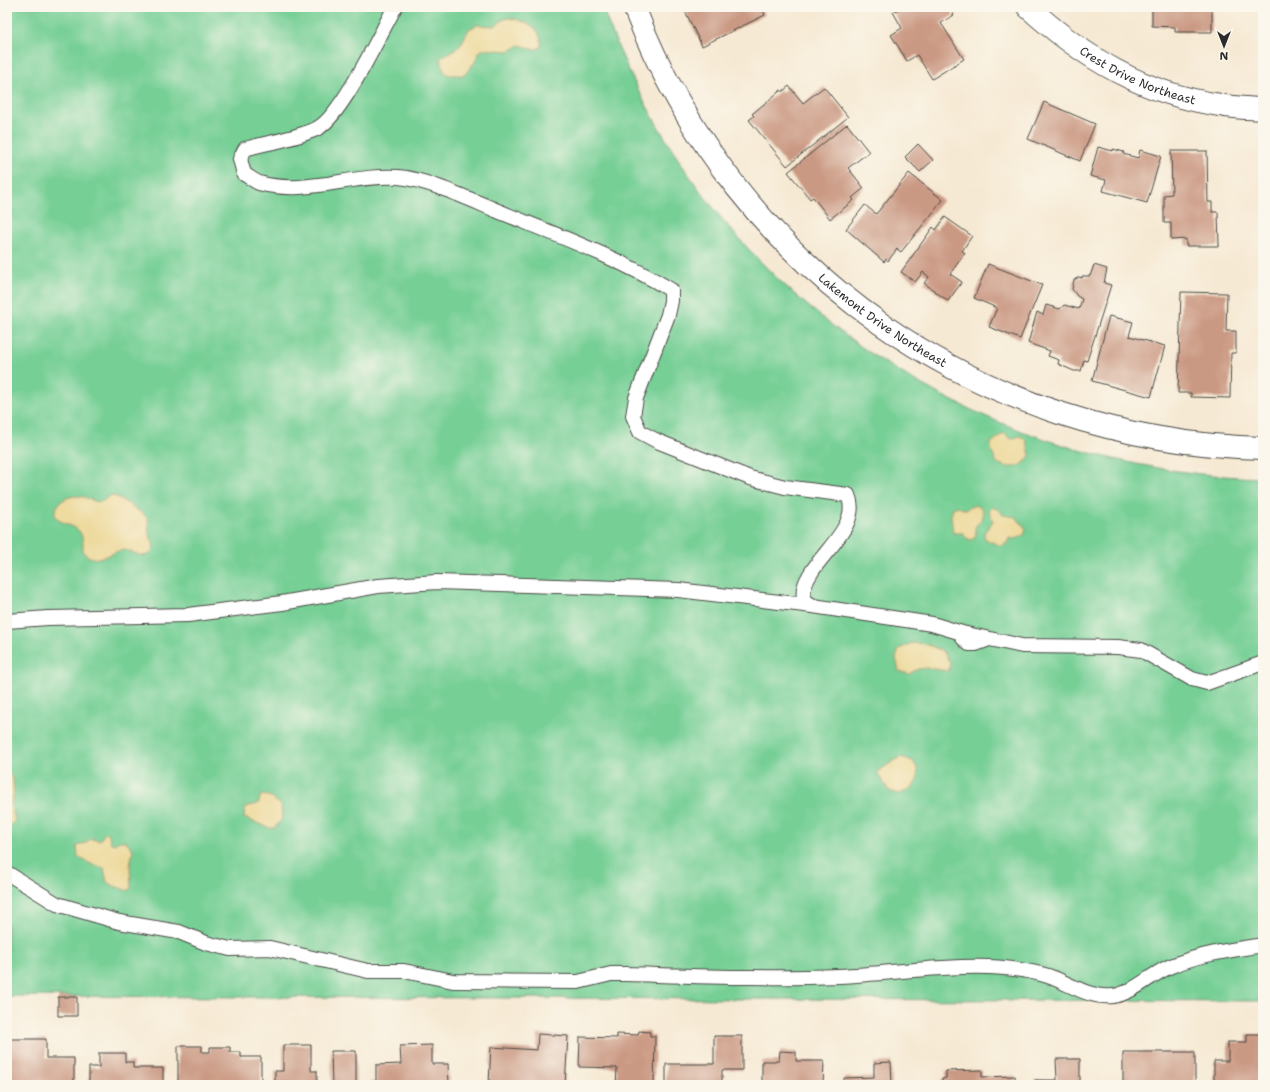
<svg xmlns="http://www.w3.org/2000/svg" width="1270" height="1092" font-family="'Shantell Sans',sans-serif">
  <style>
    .green { fill: #76cf95; stroke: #507d60 }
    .sand { fill: #eeda9e; stroke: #8c8264 }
    .building { fill: #ca9983 }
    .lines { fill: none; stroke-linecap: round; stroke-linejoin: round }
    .service-casing { stroke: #494844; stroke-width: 16 }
    .minor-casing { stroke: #494844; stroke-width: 24 }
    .service { stroke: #fff; stroke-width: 14 }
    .minor { stroke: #fff; stroke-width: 22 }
    .labels { text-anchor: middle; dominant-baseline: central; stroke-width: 3; stroke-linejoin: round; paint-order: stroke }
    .street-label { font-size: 12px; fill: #2b2b2b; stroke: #fbf7ec }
  </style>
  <rect width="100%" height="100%" fill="#fbf7ec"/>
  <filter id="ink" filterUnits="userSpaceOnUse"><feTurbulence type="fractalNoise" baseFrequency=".025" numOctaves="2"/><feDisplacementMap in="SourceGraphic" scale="8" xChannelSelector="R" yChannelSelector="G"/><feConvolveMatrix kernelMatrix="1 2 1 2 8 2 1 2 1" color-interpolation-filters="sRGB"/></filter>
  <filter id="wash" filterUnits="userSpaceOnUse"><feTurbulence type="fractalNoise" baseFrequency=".012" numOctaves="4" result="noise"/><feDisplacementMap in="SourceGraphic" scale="16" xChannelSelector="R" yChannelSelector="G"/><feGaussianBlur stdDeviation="0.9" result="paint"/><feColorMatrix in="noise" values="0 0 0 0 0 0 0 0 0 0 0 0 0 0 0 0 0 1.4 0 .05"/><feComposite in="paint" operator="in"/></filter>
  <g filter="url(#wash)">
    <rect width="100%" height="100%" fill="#f6e9d3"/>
    <path class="green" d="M7 7H602C623 63 649 115 682 165 810 357 1034 473 1263 478V1001L7 996Z"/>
    <path class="sand" d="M510 18C527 21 543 28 541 47 532 52 529 47 520 45L509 51 484 49 479 52 475 62 464 75H450L444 72 440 58 460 46 469 29 477 25 495 26 504 19Z
      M1004 433 1010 439 1020 436 1026 440 1030 455C1023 469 1009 470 996 462L991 450V443Z
      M111 495C117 496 144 513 148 519 149 524 148 529 149 534 151 540 156 545 152 551 145 562 132 550 123 550 111 551 97 567 83 552 83 545 84 537 79 531 71 522 46 523 58 505 62 499 70 496 77 496 86 496 93 502 101 502Z
      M976 505 982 508C985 521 981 519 975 527L976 535 972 540 966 538 963 533H953L951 516 953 508 957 506C968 512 965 508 976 505Z
      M992 507 999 510 1003 515 1016 517 1026 529 1024 535 1016 539 1009 538 1007 543 1001 546 985 539 984 533 993 521 989 512Z
      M912 643 926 644 943 651 950 663 949 671 926 668 918 669 909 674 899 671 896 658 899 649Z
      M900 757 913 761 917 768 918 778 913 787 900 794 889 791 877 772Z
      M9 772 13 781 14 793 11 805 15 820 13 823 7 827V773Z
      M261 795 269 796 281 805 282 819 274 828H270L244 818 245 808 248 806 258 804Z
      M105 833H108L111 843 115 844 119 841H126L133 850 130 865 131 888 127 891C120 887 114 887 107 882L104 868 91 864 78 857 77 846 86 843 90 839 100 840Z"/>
    <g id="blocks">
      <path class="building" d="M683 7H765L766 8 763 10 765 15 702 46Z
        M902 7H949L954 15 941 23 964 59 932 79 917 55 907 61 891 35 902 28 893 12Z
        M1132 7H1212V32H1175V27L1152 26V8H1132Z
        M789 86 803 103 824 87 848 117 787 166 749 120 754 116 752 114 781 90 782 92Z
        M1044 102 1095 124 1080 161 1028 139Z
        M847 124 869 152 848 168 864 188 852 198 854 200 830 219 813 197 810 199 788 172Z
        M918 144 933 160 920 172 905 157Z
        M1098 147 1113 151V149L1124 152 1123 154 1138 158 1140 150 1161 156 1147 203 1103 191 1106 180 1090 176Z
        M1171 151H1207L1208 202H1212V212H1218L1219 246H1186V239L1171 240V223H1164V195L1172 194Z
        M909 173 943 200 901 252 897 249 888 261 886 259 884 262 846 229 865 205 876 214Z
        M945 217 972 236 962 251 965 253 950 274 962 282 948 301 924 283 929 277 923 272 915 282 901 272 933 227 936 230Z
        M988 264 1042 285 1020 339 989 327 997 308 974 298Z
        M1094 265 1107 269 1104 283 1111 285 1087 361 1084 360 1081 371H1074L1058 364 1059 360 1048 356 1050 351 1028 343 1037 312 1043 315 1046 305 1060 309 1064 305 1079 309 1082 299 1077 296 1072 289 1074 280 1079 277 1082 278V276H1090Z
        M1181 292 1227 293 1226 331H1236V353H1231L1230 398 1191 397V393H1178Z
        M1109 316 1133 322 1129 336 1165 346 1151 397 1092 381Z
        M58 997H77V1016H58Z
        M639 1031 650 1032V1036H655L654 1085H616L617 1068 579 1067 580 1037 617 1038V1034L638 1035Z
        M538 1034 568 1036 565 1085H476V1082L489 1083 491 1047 537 1050Z
        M1247 1034H1263V1085H1214V1061H1228V1042H1247Z
        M714 1036H742V1070H722V1085H666V1064H714Z
        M7 1039H46V1058H74V1085H7Z
        M283 1045H311V1071H317V1085H275V1071H283Z
        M432 1045V1064H448L449 1085H369V1082H376V1065L401 1064 400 1046Z
        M178 1046H202V1052H210V1047H230V1052H241V1057H261V1085H178Z
        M331 1051H356V1085H332Z
        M780 1051 796 1052V1061H824L823 1085H762V1061H779Z
        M1123 1052H1195V1085H1123Z
        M99 1053H125V1062H133V1068H163V1085H89V1067H99Z
        M1056 1059H1080V1082H1104V1085H1035V1080H1057Z
        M891 1062 892 1085H844V1078L874 1077V1063Z
        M982 1070V1077L1015 1076 1016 1085H942V1079L946 1078V1071Z"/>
    </g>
  </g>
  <g filter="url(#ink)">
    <use href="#blocks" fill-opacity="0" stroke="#494844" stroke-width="1"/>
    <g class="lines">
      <g class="service-casing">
        <path id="service" d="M395 7C380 34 342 115 318 128 296 139 269 142 245 149L240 159 244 174C248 176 254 181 259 183 305 196 352 174 398 177 426 179 471 200 498 211 556 235 617 257 671 290V301L668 315 636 398 633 416 640 432 657 441 750 478 785 487 848 495C863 528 812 557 804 588 803 592 804 597 804 600L813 606 932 624 962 633
          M7 621 48 618 188 615 282 603 378 586 437 582 678 590 813 606
          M989 639 976 644H969L962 637V633L1022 646 1118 647 1141 650 1192 679 1207 683 1263 663
          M7 873 57 904 119 922 179 932 206 943 230 949 270 948 368 971H404L453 981 578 982 611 974H626C697 976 768 979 839 976 889 974 939 965 989 967 1009 968 1029 970 1048 976 1069 983 1090 999 1113 996 1134 993 1151 974 1171 966 1200 954 1232 950 1263 945"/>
      </g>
      <g class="minor-casing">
        <g id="minor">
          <path id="s1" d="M634 7C736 271 981 441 1263 448"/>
          <path id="s2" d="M1028 7C1084 58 1144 94 1220 105 1234 108 1249 108 1263 109"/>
        </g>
      </g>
      <use href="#service" class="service"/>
      <use href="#minor" class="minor"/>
    </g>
  </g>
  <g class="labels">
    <g class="street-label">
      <text stroke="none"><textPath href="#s2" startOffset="131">Crest Drive Northeast</textPath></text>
      <text stroke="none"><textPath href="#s1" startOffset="407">Lakemont Drive Northeast</textPath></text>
    </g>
  </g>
  <rect width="1270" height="1092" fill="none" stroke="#fbf7ec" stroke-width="24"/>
  <g transform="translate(1224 46) rotate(180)" stroke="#fbf7ec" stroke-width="3" paint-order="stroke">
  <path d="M0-3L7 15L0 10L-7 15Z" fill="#2b2b2b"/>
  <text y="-6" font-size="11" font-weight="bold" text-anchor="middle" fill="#2b2b2b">N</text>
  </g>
</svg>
